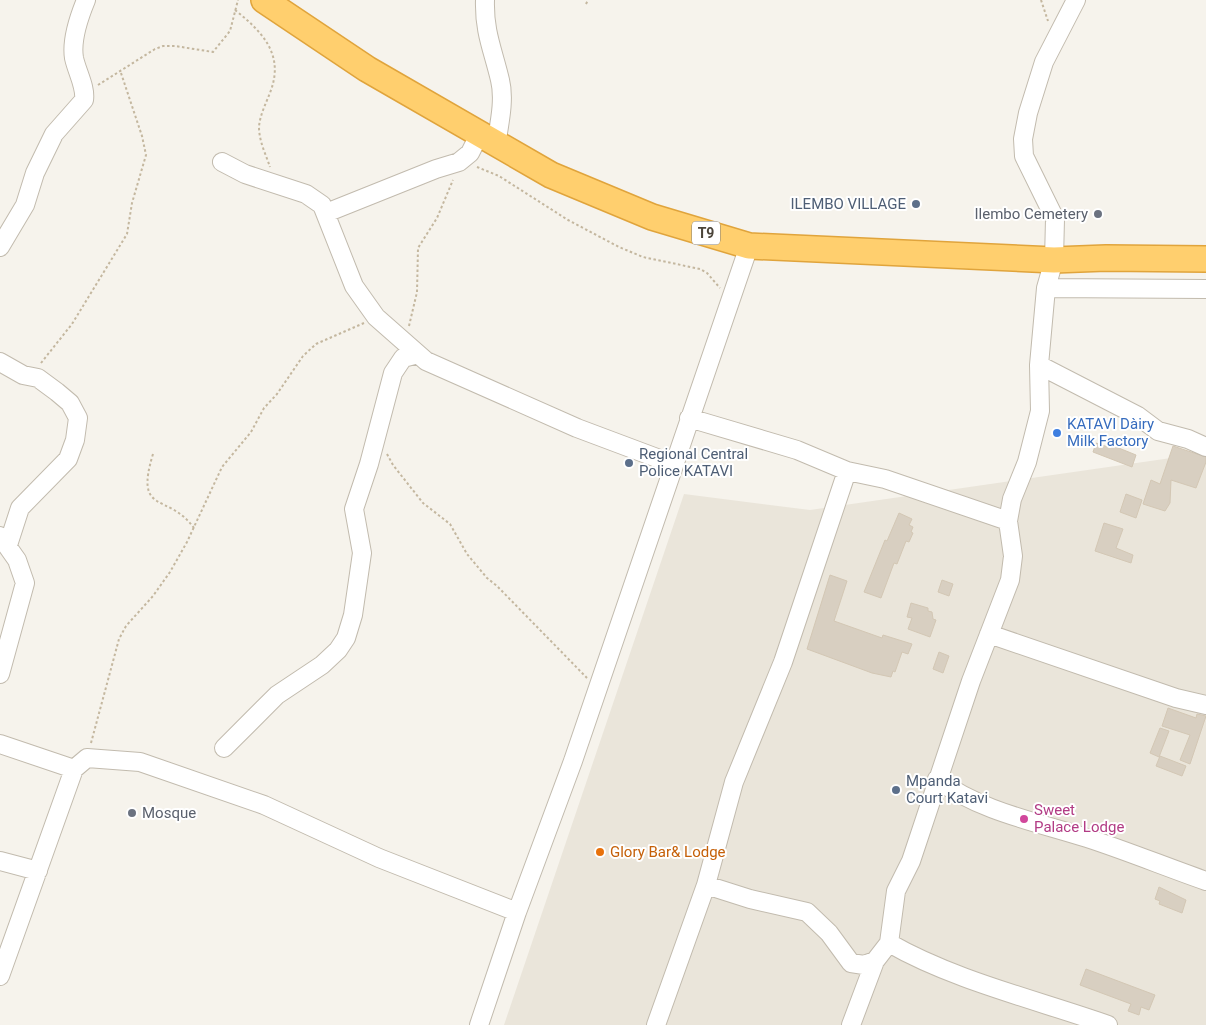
<svg xmlns="http://www.w3.org/2000/svg" width="1206" height="1025" font-family="Roboto,sans-serif">
  <style>
    .residential { fill: #eae5da }
    .building { fill: #d8cfc1; stroke: #d3c7b4 }
    .lines { fill: none; stroke-linecap: round; stroke-linejoin: round }
    .minor-casing { stroke: #c2bbae; stroke-width: 20 }
    .highway-casing { stroke: #e0a43c; stroke-width: 28 }
    .path { stroke: #c4b79f; stroke-width: 2; stroke-dasharray: 2.5 2.5; stroke-linecap: butt }
    .minor { stroke: #fff; stroke-width: 18 }
    .highway { stroke: #ffcf6e; stroke-width: 25 }
    .service-dot { fill: #5c6f8a; stroke: #fff; stroke-width: 2 }
    .worship-dot { fill: #6b7280; stroke: #fff; stroke-width: 2 }
    .shop-dot { fill: #3f7fe0; stroke: #fff; stroke-width: 2 }
    .hotel-dot { fill: #d1479c; stroke: #fff; stroke-width: 2 }
    .food-dot { fill: #e8710a; stroke: #fff; stroke-width: 2 }
    .labels { text-anchor: middle; dominant-baseline: central; stroke-width: 4; stroke-linejoin: round; paint-order: stroke }
    .shield { fill: #fff; stroke: #817c74; stroke-width: 1 }
    .shield-label { font-size: 14px; font-weight: bold; fill: #4b4439 }
    .service-label { font-size: 15px; fill: #4e5e75; stroke: #fff; text-anchor: start }
    .worship-label { font-size: 15px; fill: #5b616d; stroke: #fff; text-anchor: end }
    .shop-label { font-size: 15px; fill: #366cbe; stroke: #fff; text-anchor: start }
    .hotel-label { font-size: 15px; fill: #b23c85; stroke: #fff; text-anchor: start }
    .food-label { font-size: 15px; fill: #c56008; stroke: #fff; text-anchor: start }
  </style>
  <rect width="100%" height="100%" fill="#f6f3ec"/>
  <path class="residential" d="M1206 453V1025H504L684 494 810 510Z"/>
  <path class="building" d="M1096 443 1108 447 1109 444 1136 455 1132 467 1093 452Z
    M1173 446 1206 457V462L1196 488 1171 480 1170 503 1165 511 1143 504 1151 480 1160 484Z
    M1126 494 1142 500 1136 518 1120 512Z
    M899 513 912 519 909 525 913 527 911 532 913 533 909 542 906 541 897 564 894 563 881 598 864 592 885 540 887 541Z
    M1104 523 1123 529 1116 548 1133 555 1131 563 1095 551Z
    M830 575 847 581 834 621 882 638 883 635 912 644 908 654 902 652 895 672 893 671 891 677 872 673 807 649Z
    M942 580 953 584 949 596 938 592Z
    M911 603 928 608V611L932 612 933 619 936 620 930 637 908 629 912 618 907 617Z
    M939 652 949 656 943 673 933 669Z
    M1168 708 1196 718 1197 714 1206 716 1190 764 1180 760 1190 735 1162 726Z
    M1160 728 1169 731 1159 757 1150 753Z
    M1160 756 1186 766 1182 776 1156 766Z
    M1159 887 1186 900 1182 913 1159 904 1160 901 1155 899Z
    M1086 969 1155 995 1149 1010 1141 1007 1139 1015 1128 1011 1131 1004 1080 985Z"/>
  <g class="lines">
    <g class="minor-casing">
      <path id="minor" d="M485 0C484 32 493 50 500 80 505 100 499 125 496 145
        M222 162 245 174 306 194 322 205 354 286 376 317 426 361 577 428 673 464
        M326 213 436 169 459 162 470 153 479 135
        M0 247 25 205 35 173 54 134 84 100C86 87 77 72 74 58 71 40 79 17 86 0
        M1046 288 1206 289
        M0 362 23 375 38 378 57 392 70 403 78 418 75 440 68 459 20 508 8 545
        M1039 365 1138 416 1158 431 1188 439 1206 447
        M689 418 797 450 847 471 885 479 1008 521 1013 556 1010 580 971 681 911 861 896 891 889 943 875 961 851 1025
        M1008 521 1012 499 1027 462 1040 411 1039 365 1046 288 1054 260 1055 219 1024 156 1023 139 1028 113 1044 62 1076 0
        M989 634 1176 698 1206 705
        M0 674 25 583 17 560 0 536
        M0 744 74 769
        M224 748 277 695 322 665 338 650 346 638 353 615 362 553 354 509 369 464 393 373 403 358 418 354
        M937 779C979 811 1037 822 1087 838 1127 851 1166 867 1206 881
        M0 861 38 871
        M706 885 750 899 807 912 829 933 851 963 864 965 875 961
        M889 943C953 980 1037 1000 1108 1025
        M0 976 74 769 87 758 140 762 264 805 379 858 517 912
        M479 1025 517 912 573 761 749 246
        M656 1025 706 885 734 782 783 662 847 471"/>
    </g>
    <g class="highway-casing">
      <path id="highway" d="M264 0 367 69 551 175 652 217 749 246 1054 260 1106 258 1206 259"/>
    </g>
    <path class="path" d="M1041 0 1048 21
      M586 4 588 0
      M235 10C260 30 283 52 272 87 268 100 260 113 259 127 259 141 266 155 270 167
      M98 85 155 49 163 46H175L213 52 230 31 238 0
      M477 167 499 176 568 220 619 247 643 257 700 269 707 273 720 288
      M409 326 417 292 418 248 437 218 453 180
      M41 363 72 324 127 234 132 203 146 155 142 136 120 70
      M153 454C134 516 168 492 194 528
      M387 454 393 465 423 503 450 524 467 554 487 578 497 586 587 678
      M91 743 119 639 126 626 153 596 170 572 187 542 222 467 251 432 264 408 277 394 303 356 316 344 364 323"/>
    <use href="#minor" class="minor"/>
    <use href="#highway" class="highway"/>
  </g>
  <g class="service-dot">
    <circle cx="916" cy="204" r="5"/>
    <circle cx="629" cy="463" r="5"/>
    <circle cx="896" cy="790" r="5"/>
  </g>
  <g class="worship-dot">
    <circle cx="1098" cy="214" r="5"/>
    <circle cx="132" cy="813" r="5"/>
  </g>
  <circle class="shop-dot" cx="1057" cy="433" r="5"/>
  <circle class="hotel-dot" cx="1024" cy="819" r="5"/>
  <circle class="food-dot" cx="600" cy="852" r="5"/>
  <g class="labels">
    <rect class="shield" x="692" y="221.5" width="28" height="23" rx="4"/>
    <g class="shield-label">
      <text x="706" y="233">T9</text>
    </g>
    <g class="service-label">
      <text x="906" y="204" text-anchor="end">ILEMBO VILLAGE</text>
      <text x="639" y="454">Regional Central<tspan x="639" dy="17">Police KATAVI</tspan></text>
      <text x="906" y="781">Mpanda<tspan x="906" dy="17">Court Katavi</tspan></text>
    </g>
    <g class="worship-label">
      <text x="1088" y="214">Ilembo Cemetery</text>
      <text x="142" y="813" text-anchor="start">Mosque</text>
    </g>
    <g class="shop-label">
      <text x="1067" y="424">KATAVI Dàiry<tspan x="1067" dy="17">Milk Factory</tspan></text>
    </g>
    <g class="hotel-label">
      <text x="1034" y="810">Sweet<tspan x="1034" dy="17">Palace Lodge</tspan></text>
    </g>
    <g class="food-label">
      <text x="610" y="852">Glory Bar&amp; Lodge</text>
    </g>
  </g>
</svg>
